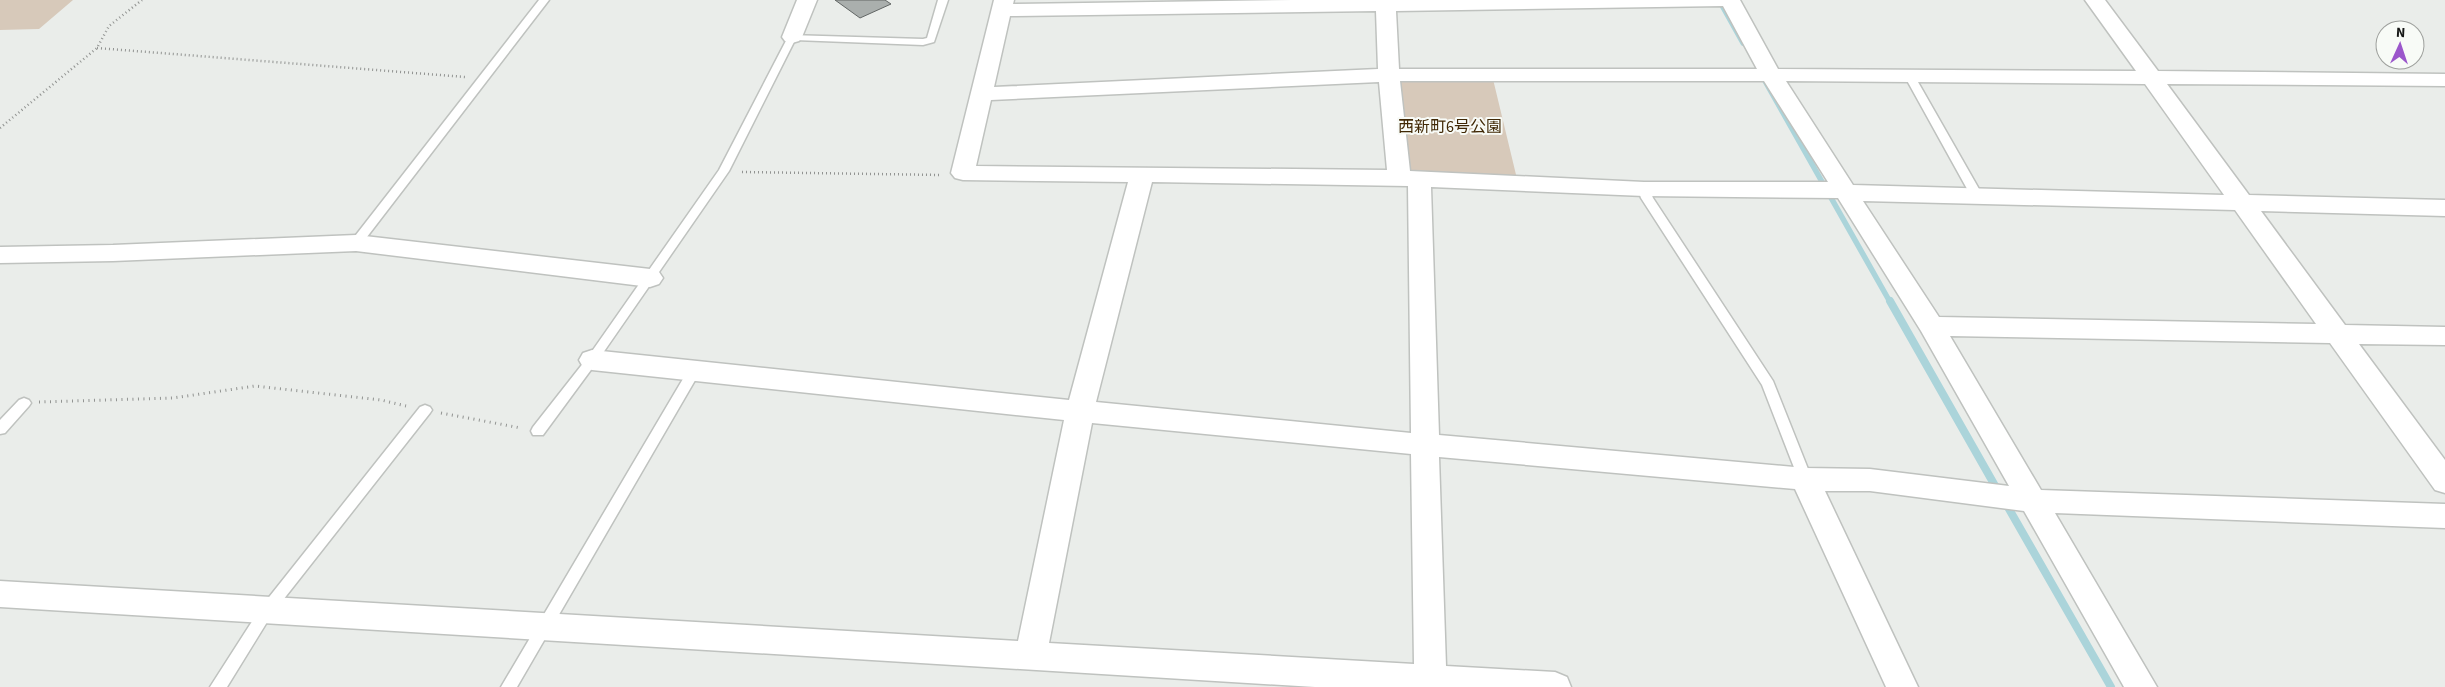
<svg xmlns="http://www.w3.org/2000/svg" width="2445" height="687" font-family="'Source Sans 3','Noto Sans JP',sans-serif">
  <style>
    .green { fill: #d7c9ba }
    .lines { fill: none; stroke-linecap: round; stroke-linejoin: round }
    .stream-far1 { stroke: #abd4da; stroke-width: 5.5 }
    .stream { stroke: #abd4da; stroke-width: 8 }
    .building { fill: #aaafad; stroke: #626665 }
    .service-casing { stroke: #bfc2bf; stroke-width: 3 }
    .minor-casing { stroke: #bfc2bf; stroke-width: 3 }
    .path-far1 { stroke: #919391; stroke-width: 2.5; stroke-dasharray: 1 3; stroke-linecap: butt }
    .path { stroke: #919391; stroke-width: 3; stroke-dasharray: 1 4.5; stroke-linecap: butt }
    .service { fill: #fff; fill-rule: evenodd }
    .minor { fill: #fff; fill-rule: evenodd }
    .labels { text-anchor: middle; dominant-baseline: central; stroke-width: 4; stroke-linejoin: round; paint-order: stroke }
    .park-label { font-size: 16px; fill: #402805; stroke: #f8fbf7 }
  </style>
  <rect width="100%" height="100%" fill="#eaedea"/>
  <path class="green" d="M0 0H73L39 29 0 30Z
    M1389 75H1492L1518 183 1399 178Z"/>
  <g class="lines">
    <path class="stream-far1" d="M1719 0 1743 43
      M1765 81 1890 302"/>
    <path class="stream" d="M1890 301 1998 491
      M2005 502 2111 687"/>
  </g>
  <path class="building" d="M835 0H885L891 4 860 18Z"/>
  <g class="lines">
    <g class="service-casing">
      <path id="service" d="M539 0H549L360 246H352L350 243 352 240Z
        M938 0H948L934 42 923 45 795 40 729 171 596 363 543 435H533L531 431 533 427 588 357 719 170 789 35 923 39 927 38Z
        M1909 72 1914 75 1983 196 1981 199 1977 200 1971 196 1904 75Z
        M1644 185 1648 186 1653 198 1773 381 1812 479 1810 483 1805 484 1800 483 1762 385 1641 198 1638 189Z
        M695 365 701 370 517 687H501L690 367Z
        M24 398 29 400 31 403 29 406 5 433 0 434V420L19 400Z
        M425 405 430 407 432 410 430 413 272 614 227 687H210L262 606 420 407Z"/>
    </g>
    <g class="minor-casing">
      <path id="minor" d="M797 0H817L802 37 799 41 792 43 785 41 782 37Z
        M994 0H1014L1013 4 1293 0H1740L1778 69 2136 71 2085 0H2105L2158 71 2445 74V86L2167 84 2249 195 2445 200V216L2261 211 2345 325 2445 327V345L2359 344 2445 460V493L2435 490 2330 343 1950 336 2041 490 2445 504V528L2055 513 2157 687H2124L2024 511 1870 491H1825L1918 687H1886L1795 489 1439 457 1446 666 1555 672 1567 677 1571 687H1315L0 607V581L1018 641 1064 420 592 370 583 367 579 360 583 353 592 350 1069 400 1128 182 963 180 955 178 951 173ZM1723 6 1757 69H1399L1396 11ZM1376 11 1378 69 994 87 1010 16ZM1400 81H1764L1828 182H1644L1410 171ZM1786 81 2145 84 2224 195 1853 185ZM1379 82 1387 170 976 166 991 100ZM1152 182 1408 186 1411 433 1096 402ZM1431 187 1644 196 1838 198 1921 331 2009 486 1870 469 1805 468 1439 435ZM1863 201 2235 210 2316 324 1939 317ZM1092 423 1411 454 1414 664 1049 643Z
        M356 235 650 269 659 272 663 278 659 284 650 287 356 251 113 261 0 263V247L113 245Z"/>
    </g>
    <path class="path-far1" d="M97 48 465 77
      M0 128 97 48 109 26 142 0
      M742 172 941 175"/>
    <path class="path" d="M39 402 173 398 255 386 381 400 406 406
      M441 413 521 428"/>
    <use href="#service" class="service"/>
    <use href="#minor" class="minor"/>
  </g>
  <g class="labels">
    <g class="park-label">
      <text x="1450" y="127">西新町6号公園</text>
    </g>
  </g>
  <g transform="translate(2400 45) rotate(3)"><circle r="24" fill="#f8fbf7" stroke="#9ea09d"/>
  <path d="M0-4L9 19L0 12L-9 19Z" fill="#9b56cb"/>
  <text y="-8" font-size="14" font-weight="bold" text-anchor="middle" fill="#161716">N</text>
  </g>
</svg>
